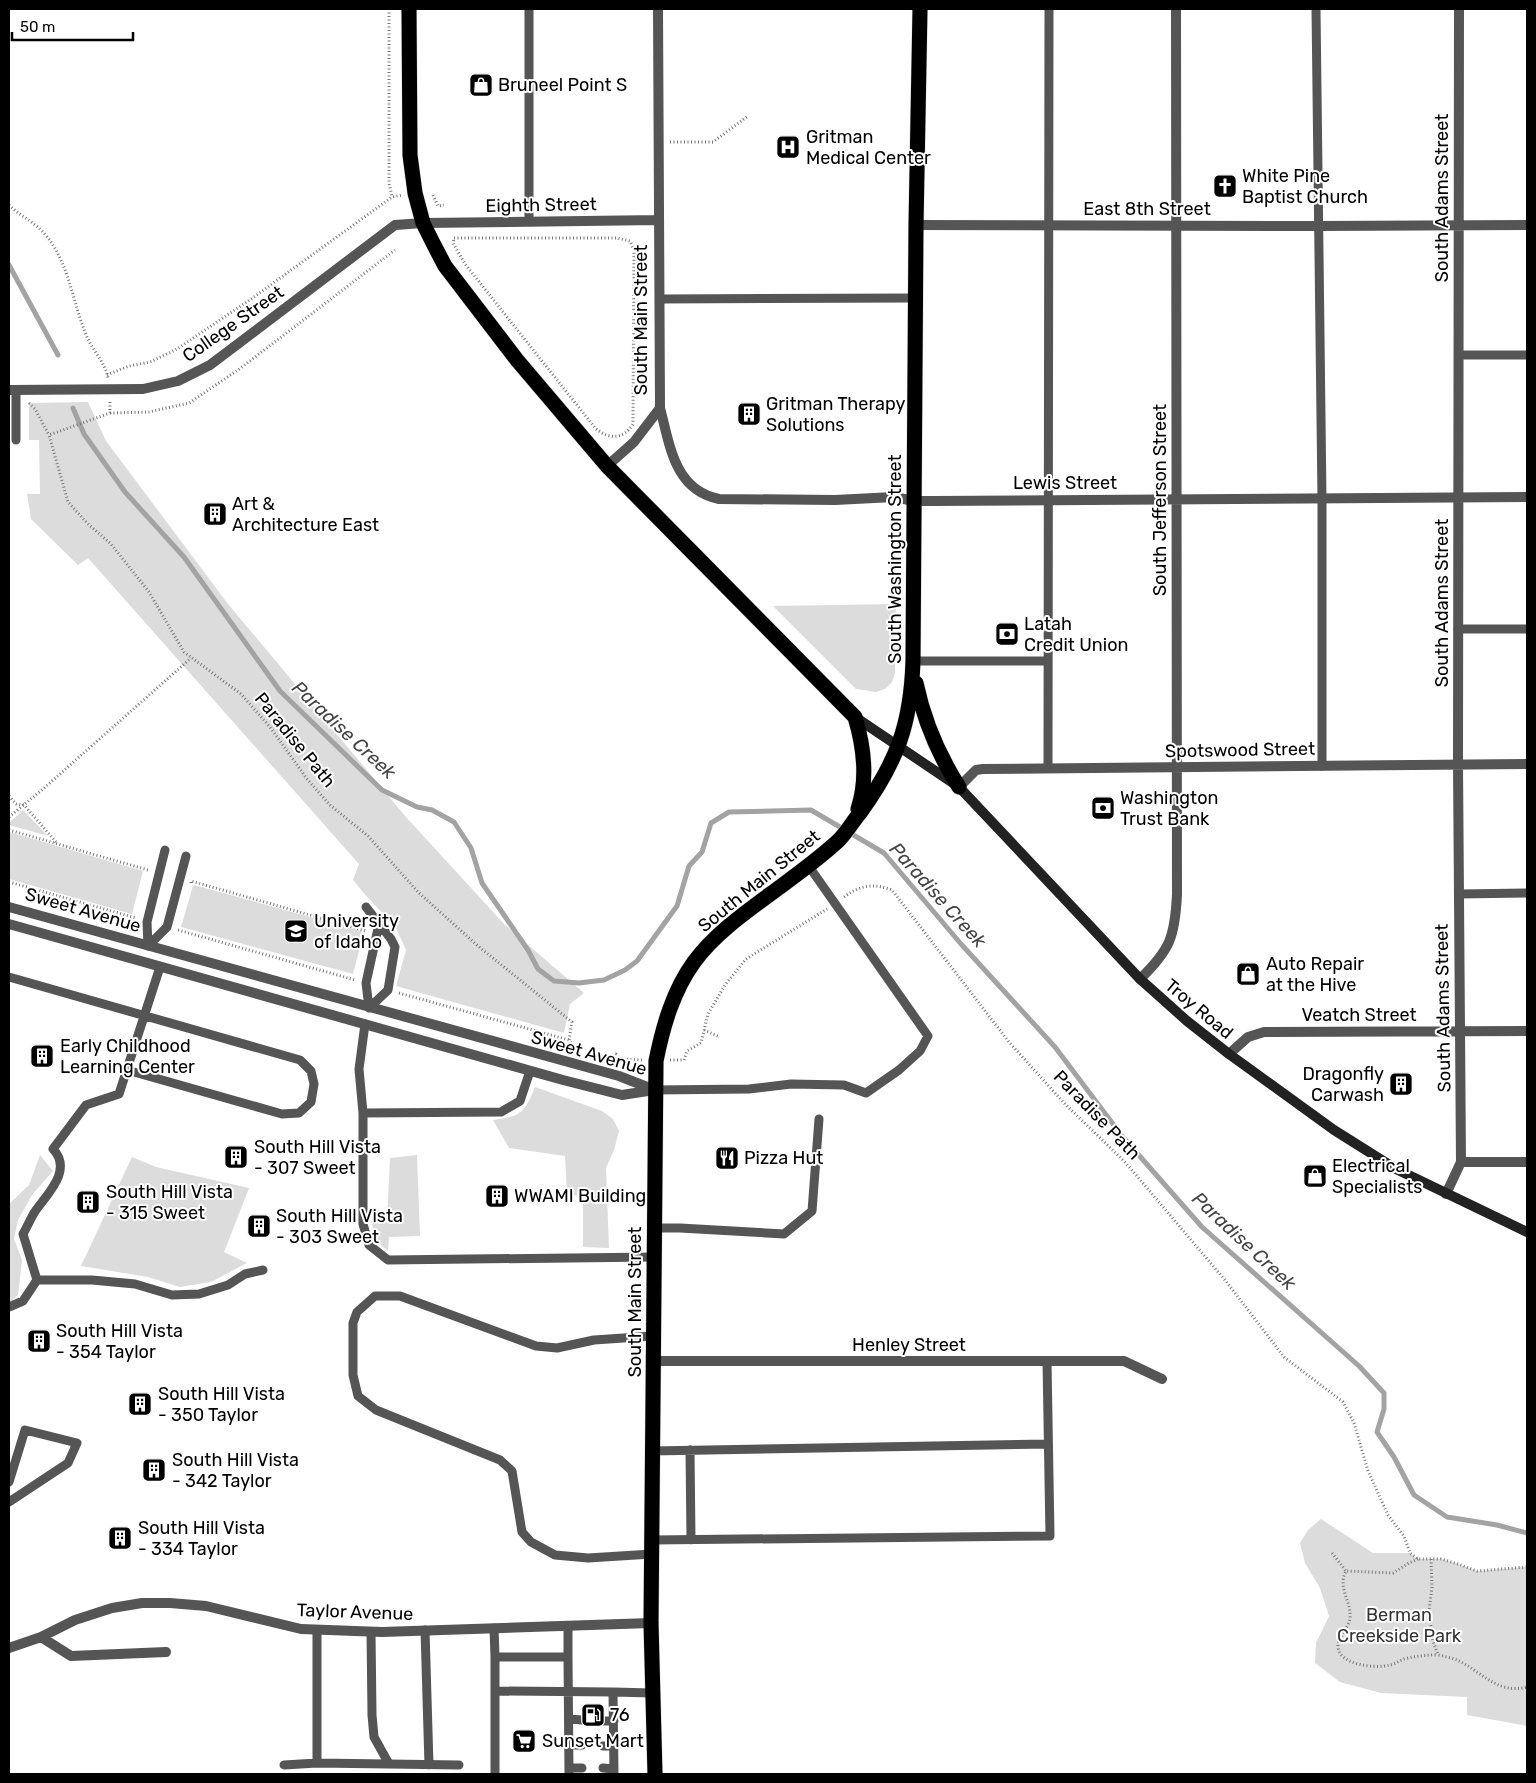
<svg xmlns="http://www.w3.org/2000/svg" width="1536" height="1783" font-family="Rubik,sans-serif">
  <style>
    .green { fill: #dcdcdc }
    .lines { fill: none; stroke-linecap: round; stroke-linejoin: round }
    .stream { stroke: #a3a3a3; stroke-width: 5 }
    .highway-casing { stroke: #dbdbdb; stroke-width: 16 }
    .path { stroke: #777; stroke-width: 3; stroke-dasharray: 1 2.5; stroke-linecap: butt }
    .lane { stroke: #555; stroke-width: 9 }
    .street { stroke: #555; stroke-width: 10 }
    .secondary { stroke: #222; stroke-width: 10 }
    .highway { stroke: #000; stroke-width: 15 }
    .labels { text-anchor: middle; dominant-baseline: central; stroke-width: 4; stroke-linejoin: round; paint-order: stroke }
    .poi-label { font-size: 18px; fill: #000; stroke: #fff; text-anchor: start }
    .street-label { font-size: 18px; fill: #000; stroke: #fff }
    .park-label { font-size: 18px; fill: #333; stroke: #fff }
    .water-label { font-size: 19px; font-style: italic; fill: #444; stroke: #fff }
  </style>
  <rect width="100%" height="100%" fill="#fff"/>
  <path class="green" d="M88 402 106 441 228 604 406 817 505 925 584 993 570 1004 564 1033 396 986 406 950 395 926 367 897 353 880 359 864 88 558 78 565 31 519 27 494H40L39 440H29V403Z
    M896 604 895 673 892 682 885 689 876 692 856 689 773 606Z
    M23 810 46 834 45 835 9 825 10 822Z
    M9 832 143 871 132 914 9 879Z
    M194 885 361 931 363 936 353 974 181 927 193 886Z
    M535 1087 602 1111 613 1119 619 1131 614 1150 606 1168 609 1248 583 1247V1196L567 1195 565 1156 509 1148 493 1120C521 1116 524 1114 535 1087Z
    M40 1155 53 1171 32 1195 18 1220 14 1239 22 1260 18 1295 9 1303V1204L29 1185Z
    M417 1155 420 1236 389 1237 388 1251 375 1240 372 1223 387 1222 390 1158Z
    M132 1157 156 1167 249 1188 224 1252 247 1263 211 1282 180 1287 148 1277 81 1266Z
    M1321 1519 1373 1553H1410L1418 1559H1441L1458 1564 1477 1571 1527 1567V1726L1467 1715V1697L1381 1693 1340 1682 1315 1663 1316 1643 1329 1616 1320 1588 1305 1563 1300 1543 1308 1530Z"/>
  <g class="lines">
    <path class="stream" d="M9 265 58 355
      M73 408 84 434 125 492 184 557 280 691 382 790 417 807 432 810 454 822 471 848 482 883 528 950 538 969 554 981 579 983 604 980 625 970 637 961 677 906 689 866 702 852 711 823 729 812 811 810 884 853 961 944 1055 1047 1122 1136 1202 1227 1359 1366 1384 1393V1409L1377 1432 1394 1457 1414 1495 1447 1517 1497 1525 1527 1533"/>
    <g class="highway-casing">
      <path id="highway" d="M409 9 410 155 415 193 423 223 434 245 445 266 517 360 607 466 855 717C864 747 868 779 858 809
        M916 683C924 721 938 754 959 787
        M655 1774 651 1623 656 1061C663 1026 673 991 694 962 716 932 750 909 780 887 800 872 821 857 839 840 847 832 853 821 860 813 897 762 911 724 913 661L916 225 920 9"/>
    </g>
    <path class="path" d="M389 9V183L392 197
      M670 142H713L748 116
      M433 195 438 206 444 205
      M9 205C19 215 32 221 42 231 69 259 72 302 87 337 93 351 106 364 108 378
      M454 238H617L630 241 634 250 633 424C623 440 609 439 596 429L465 264 453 243Z
      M107 375 129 366 150 362 177 349 254 297 392 197 402 195
      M110 402V413L49 435 68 502 87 523 111 544 149 592 184 652 241 694 270 727 307 779 330 805 368 836 419 893 478 946 572 1022 569 1040 577 1050
      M29 403 35 409 49 435
      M110 413 149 412 189 403 238 370 395 250
      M9 796 16 804 24 805 56 842
      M9 817 43 789 191 658
      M9 830 148 870
      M9 882 136 918
      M191 883V881L366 931
      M844 897C860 885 874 883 892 890L1009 1042 1065 1104 1125 1162 1225 1280 1284 1357 1343 1402 1354 1423 1368 1471 1388 1515 1404 1536 1410 1553 1418 1559H1441L1458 1564 1477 1571 1527 1567
      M178 930 355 980
      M399 993 569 1040
      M704 1030 720 1037
      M606 1058 616 1054 619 1059 642 1060
      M670 1060H684L687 1051 701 1043 708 1014 725 985 746 959 827 909
      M1332 1553 1346 1571
      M1418 1559 1409 1563 1393 1573 1346 1571C1337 1588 1352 1602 1350 1619 1348 1629 1337 1637 1338 1647 1339 1665 1376 1669 1390 1665 1395 1664 1399 1661 1404 1659 1416 1656 1426 1655 1438 1655
      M1431 1559 1432 1587 1429 1611 1433 1641 1438 1655C1444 1656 1451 1658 1457 1660 1481 1671 1498 1695 1527 1687"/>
    <path class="lane" d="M529 9V221
      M1316 9 1322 499V766
      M660 299 915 298
      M1459 355H1527
      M16 390V440
      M1458 629H1527
      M913 661H1048
      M1048 768 1049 9
      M1459 894 1527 893
      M366 907 391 939 395 947 388 990 369 1008
      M148 946 167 927 186 856
      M148 946 147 922 165 850
      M9 977 300 1060 311 1071 314 1084 311 1102 299 1113 282 1114 127 1070
      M369 1008 366 983 379 924
      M530 1071 520 1101 501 1112 363 1113V1224L369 1245 388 1260 654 1257
      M655 1090 749 1089 791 1084 844 1085 866 1093 899 1070 920 1051 928 1036 808 865
      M363 1113 359 1069 365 1024
      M654 1228H680L784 1234 812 1211 819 1119
      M37 1280H92L135 1284 172 1295 199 1294 228 1285 245 1274 263 1270
      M9 1307 23 1301 37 1280 23 1234C27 1227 30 1220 34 1213 45 1196 74 1171 53 1149L86 1105 119 1094 160 967
      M690 1450 691 1540
      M652 1451 1048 1444
      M9 1482 25 1430 77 1443 68 1463 9 1502
      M652 1540 1050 1536 1047 1361
      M652 1554 588 1558 555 1555 531 1542 522 1532 512 1471 500 1460 376 1410 358 1396 353 1375V1323L357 1312 375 1296H400L536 1346 557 1348 594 1340 653 1336
      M494 1628 495 1657H568V1626
      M317 1630V1763L459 1765
      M425 1630 429 1765
      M371 1632 372 1715 374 1737 389 1764
      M568 1657 569 1774
      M495 1691 613 1692 614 1774
      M613 1692 653 1693
      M569 1719 582 1720
      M603 1721H614
      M569 1745H582
      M603 1746H614
      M284 1765 317 1763
      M569 1768H582
      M603 1768 614 1769
      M495 1774V1657"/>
    <path class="street" d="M658 9 660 408C670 445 674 490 719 499L835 500 894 497 914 501H933L1527 497
      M916 225 1319 226 1527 225
      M9 390 143 389 178 381 210 365 395 225 423 223 659 220
      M607 466 634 442 660 408
      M959 787 976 770 983 769 1527 764
      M9 907 619 1076 655 1090
      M9 924 563 1080 622 1095 654 1090
      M1140 979C1170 950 1175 937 1177 894L1176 9
      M1229 1054 1248 1037 1264 1032 1527 1031
      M1461 1162H1527
      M1446 1194 1461 1162 1458 765 1459 9
      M653 1361H1124L1162 1379
      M41 1637 71 1656 166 1652
      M9 1648 41 1637 75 1620 112 1608 142 1603H170L206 1606 301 1629 382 1632 651 1623"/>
    <path class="secondary" d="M855 717 959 787 1140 979 1187 1021 1229 1054 1334 1130 1396 1169 1527 1232"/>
    <use href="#highway" class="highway"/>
  </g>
  <defs>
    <g id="shop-square" transform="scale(1.25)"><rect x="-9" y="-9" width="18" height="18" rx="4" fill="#000" stroke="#fff"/><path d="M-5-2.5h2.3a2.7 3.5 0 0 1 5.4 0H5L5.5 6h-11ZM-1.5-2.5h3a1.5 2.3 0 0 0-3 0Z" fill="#fff"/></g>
    <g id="hospital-square" transform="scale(1.25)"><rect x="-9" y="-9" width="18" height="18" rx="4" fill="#000" stroke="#fff"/><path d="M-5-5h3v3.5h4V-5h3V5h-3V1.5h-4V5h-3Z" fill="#fff"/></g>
    <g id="church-square" transform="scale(1.25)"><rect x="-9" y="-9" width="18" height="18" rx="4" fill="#000" stroke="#fff"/><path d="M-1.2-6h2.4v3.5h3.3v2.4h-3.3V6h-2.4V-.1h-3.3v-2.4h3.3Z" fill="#fff"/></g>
    <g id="building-square" transform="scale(1.25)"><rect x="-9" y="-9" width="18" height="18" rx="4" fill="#000" stroke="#fff"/><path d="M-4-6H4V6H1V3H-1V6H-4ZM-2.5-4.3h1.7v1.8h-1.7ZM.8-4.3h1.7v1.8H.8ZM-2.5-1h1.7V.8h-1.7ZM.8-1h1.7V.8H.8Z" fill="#fff"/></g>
    <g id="bank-square" transform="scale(1.25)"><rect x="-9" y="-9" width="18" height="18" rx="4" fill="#000" stroke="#fff"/><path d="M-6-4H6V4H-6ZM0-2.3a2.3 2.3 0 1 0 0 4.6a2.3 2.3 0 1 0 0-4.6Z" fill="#fff"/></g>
    <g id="university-square" transform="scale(1.25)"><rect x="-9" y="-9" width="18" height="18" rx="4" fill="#000" stroke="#fff"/><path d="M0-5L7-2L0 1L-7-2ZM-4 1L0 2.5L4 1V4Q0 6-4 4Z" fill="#fff"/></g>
    <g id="restaurant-square" transform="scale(1.25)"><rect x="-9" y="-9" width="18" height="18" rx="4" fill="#000" stroke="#fff"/><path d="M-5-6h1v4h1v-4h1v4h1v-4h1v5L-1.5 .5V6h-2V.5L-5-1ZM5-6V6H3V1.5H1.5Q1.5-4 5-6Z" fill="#fff"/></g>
    <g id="fuel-square" transform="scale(1.25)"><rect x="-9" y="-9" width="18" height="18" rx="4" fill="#000" stroke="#fff"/><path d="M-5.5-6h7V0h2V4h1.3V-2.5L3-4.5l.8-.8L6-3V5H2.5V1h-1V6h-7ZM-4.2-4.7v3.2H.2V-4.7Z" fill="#fff"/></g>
    <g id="supermarket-square" transform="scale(1.25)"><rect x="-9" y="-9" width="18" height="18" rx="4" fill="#000" stroke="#fff"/><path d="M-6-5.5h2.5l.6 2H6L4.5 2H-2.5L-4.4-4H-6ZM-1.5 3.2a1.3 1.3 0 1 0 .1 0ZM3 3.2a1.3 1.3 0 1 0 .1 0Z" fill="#fff"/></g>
  </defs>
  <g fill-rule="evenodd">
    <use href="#shop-square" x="481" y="85"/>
    <use href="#hospital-square" x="788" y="147"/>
    <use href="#church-square" x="1225" y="186"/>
    <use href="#building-square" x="749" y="414"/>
    <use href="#building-square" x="215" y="514"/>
    <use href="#bank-square" x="1007" y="634"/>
    <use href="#bank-square" x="1103" y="808"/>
    <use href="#university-square" x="296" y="931"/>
    <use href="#shop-square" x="1248" y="974"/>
    <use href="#building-square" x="42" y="1056"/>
    <use href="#building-square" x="1401" y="1084"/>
    <use href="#building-square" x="236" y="1157"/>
    <use href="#restaurant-square" x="727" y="1158"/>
    <use href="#shop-square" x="1315" y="1176"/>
    <use href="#building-square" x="497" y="1196"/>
    <use href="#building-square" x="88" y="1202"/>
    <use href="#building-square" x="259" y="1226"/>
    <use href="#building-square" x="39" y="1341"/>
    <use href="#building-square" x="140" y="1404"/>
    <use href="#building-square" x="154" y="1470"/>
    <use href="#building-square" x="120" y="1538"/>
    <use href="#fuel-square" x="593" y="1715"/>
    <use href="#supermarket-square" x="524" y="1741"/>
  </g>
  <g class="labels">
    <g class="poi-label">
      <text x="498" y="85">Bruneel Point S</text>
      <text x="806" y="137">Gritman<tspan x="806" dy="21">Medical Center</tspan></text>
      <text x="1242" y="176">White Pine<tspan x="1242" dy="21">Baptist Church</tspan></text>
      <text x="766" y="404">Gritman Therapy<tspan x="766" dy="21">Solutions</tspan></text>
      <text x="232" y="504">Art &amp;<tspan x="232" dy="21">Architecture East</tspan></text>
      <text x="1024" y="624">Latah<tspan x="1024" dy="21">Credit Union</tspan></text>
      <text x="1120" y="798">Washington<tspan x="1120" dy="21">Trust Bank</tspan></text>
      <text x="314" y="921">University<tspan x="314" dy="21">of Idaho</tspan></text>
      <text x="1266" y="964">Auto Repair<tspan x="1266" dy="21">at the Hive</tspan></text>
      <text x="60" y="1046">Early Childhood<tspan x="60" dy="21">Learning Center</tspan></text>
      <text x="1384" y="1074" text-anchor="end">Dragonfly<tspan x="1384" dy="21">Carwash</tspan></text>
      <text x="254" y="1147">South Hill Vista<tspan x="254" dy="21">- 307 Sweet</tspan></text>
      <text x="744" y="1158">Pizza Hut</text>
      <text x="1332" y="1166">Electrical<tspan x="1332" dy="21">Specialists</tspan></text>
      <text x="106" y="1192">South Hill Vista<tspan x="106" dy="21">- 315 Sweet</tspan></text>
      <text x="514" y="1196">WWAMI Building</text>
      <text x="276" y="1216">South Hill Vista<tspan x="276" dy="21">- 303 Sweet</tspan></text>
      <text x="56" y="1331">South Hill Vista<tspan x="56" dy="21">- 354 Taylor</tspan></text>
      <text x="158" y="1394">South Hill Vista<tspan x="158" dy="21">- 350 Taylor</tspan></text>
      <text x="172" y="1460">South Hill Vista<tspan x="172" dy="21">- 342 Taylor</tspan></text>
      <text x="138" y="1528">South Hill Vista<tspan x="138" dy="21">- 334 Taylor</tspan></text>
      <text x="610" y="1715">76</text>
      <text x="542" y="1741">Sunset Mart</text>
    </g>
    <g class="street-label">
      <text transform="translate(1442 198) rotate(-90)">South Adams Street</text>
      <text transform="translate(541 205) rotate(-1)">Eighth Street</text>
      <text x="1147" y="209">East 8th Street</text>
      <text transform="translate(641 320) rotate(-90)">South Main Street</text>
      <text transform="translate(233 324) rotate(-35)">College Street</text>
      <text x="1065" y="483">Lewis Street</text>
      <text transform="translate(1160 500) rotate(-90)">South Jefferson Street</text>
      <text transform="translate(895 559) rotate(-90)">South Washington Street</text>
      <text transform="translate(1442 603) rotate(-90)">South Adams Street</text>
      <text transform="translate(295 740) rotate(51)">Paradise Path</text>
      <text transform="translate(1240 750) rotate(-1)">Spotswood Street</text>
      <text transform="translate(759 881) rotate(-39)">South Main Street</text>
      <text transform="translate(83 910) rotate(16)">Sweet Avenue</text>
      <text transform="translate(1443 1008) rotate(-91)">South Adams Street</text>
      <text transform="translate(1199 1009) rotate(40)">Troy Road</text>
      <text x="1359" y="1015">Veatch Street</text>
      <text transform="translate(589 1053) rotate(16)">Sweet Avenue</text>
      <text transform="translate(1097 1115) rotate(46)">Paradise Path</text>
      <text transform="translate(635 1302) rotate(-90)">South Main Street</text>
      <text x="909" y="1345">Henley Street</text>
      <text transform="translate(355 1612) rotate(2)">Taylor Avenue</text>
    </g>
    <g class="park-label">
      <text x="1399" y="1615">Berman<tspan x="1399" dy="21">Creekside Park</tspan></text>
    </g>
    <g class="water-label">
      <text transform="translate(344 730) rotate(43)">Paradise Creek</text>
      <text transform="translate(938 895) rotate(48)">Paradise Creek</text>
      <text transform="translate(1244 1241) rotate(43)">Paradise Creek</text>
    </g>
  </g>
  <rect width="1536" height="1783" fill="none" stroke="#000000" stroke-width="20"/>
  <path d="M12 32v8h121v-8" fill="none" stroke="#000000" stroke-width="2.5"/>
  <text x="20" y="32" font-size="15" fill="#000000" stroke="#ffffff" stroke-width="4" paint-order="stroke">50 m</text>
</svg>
